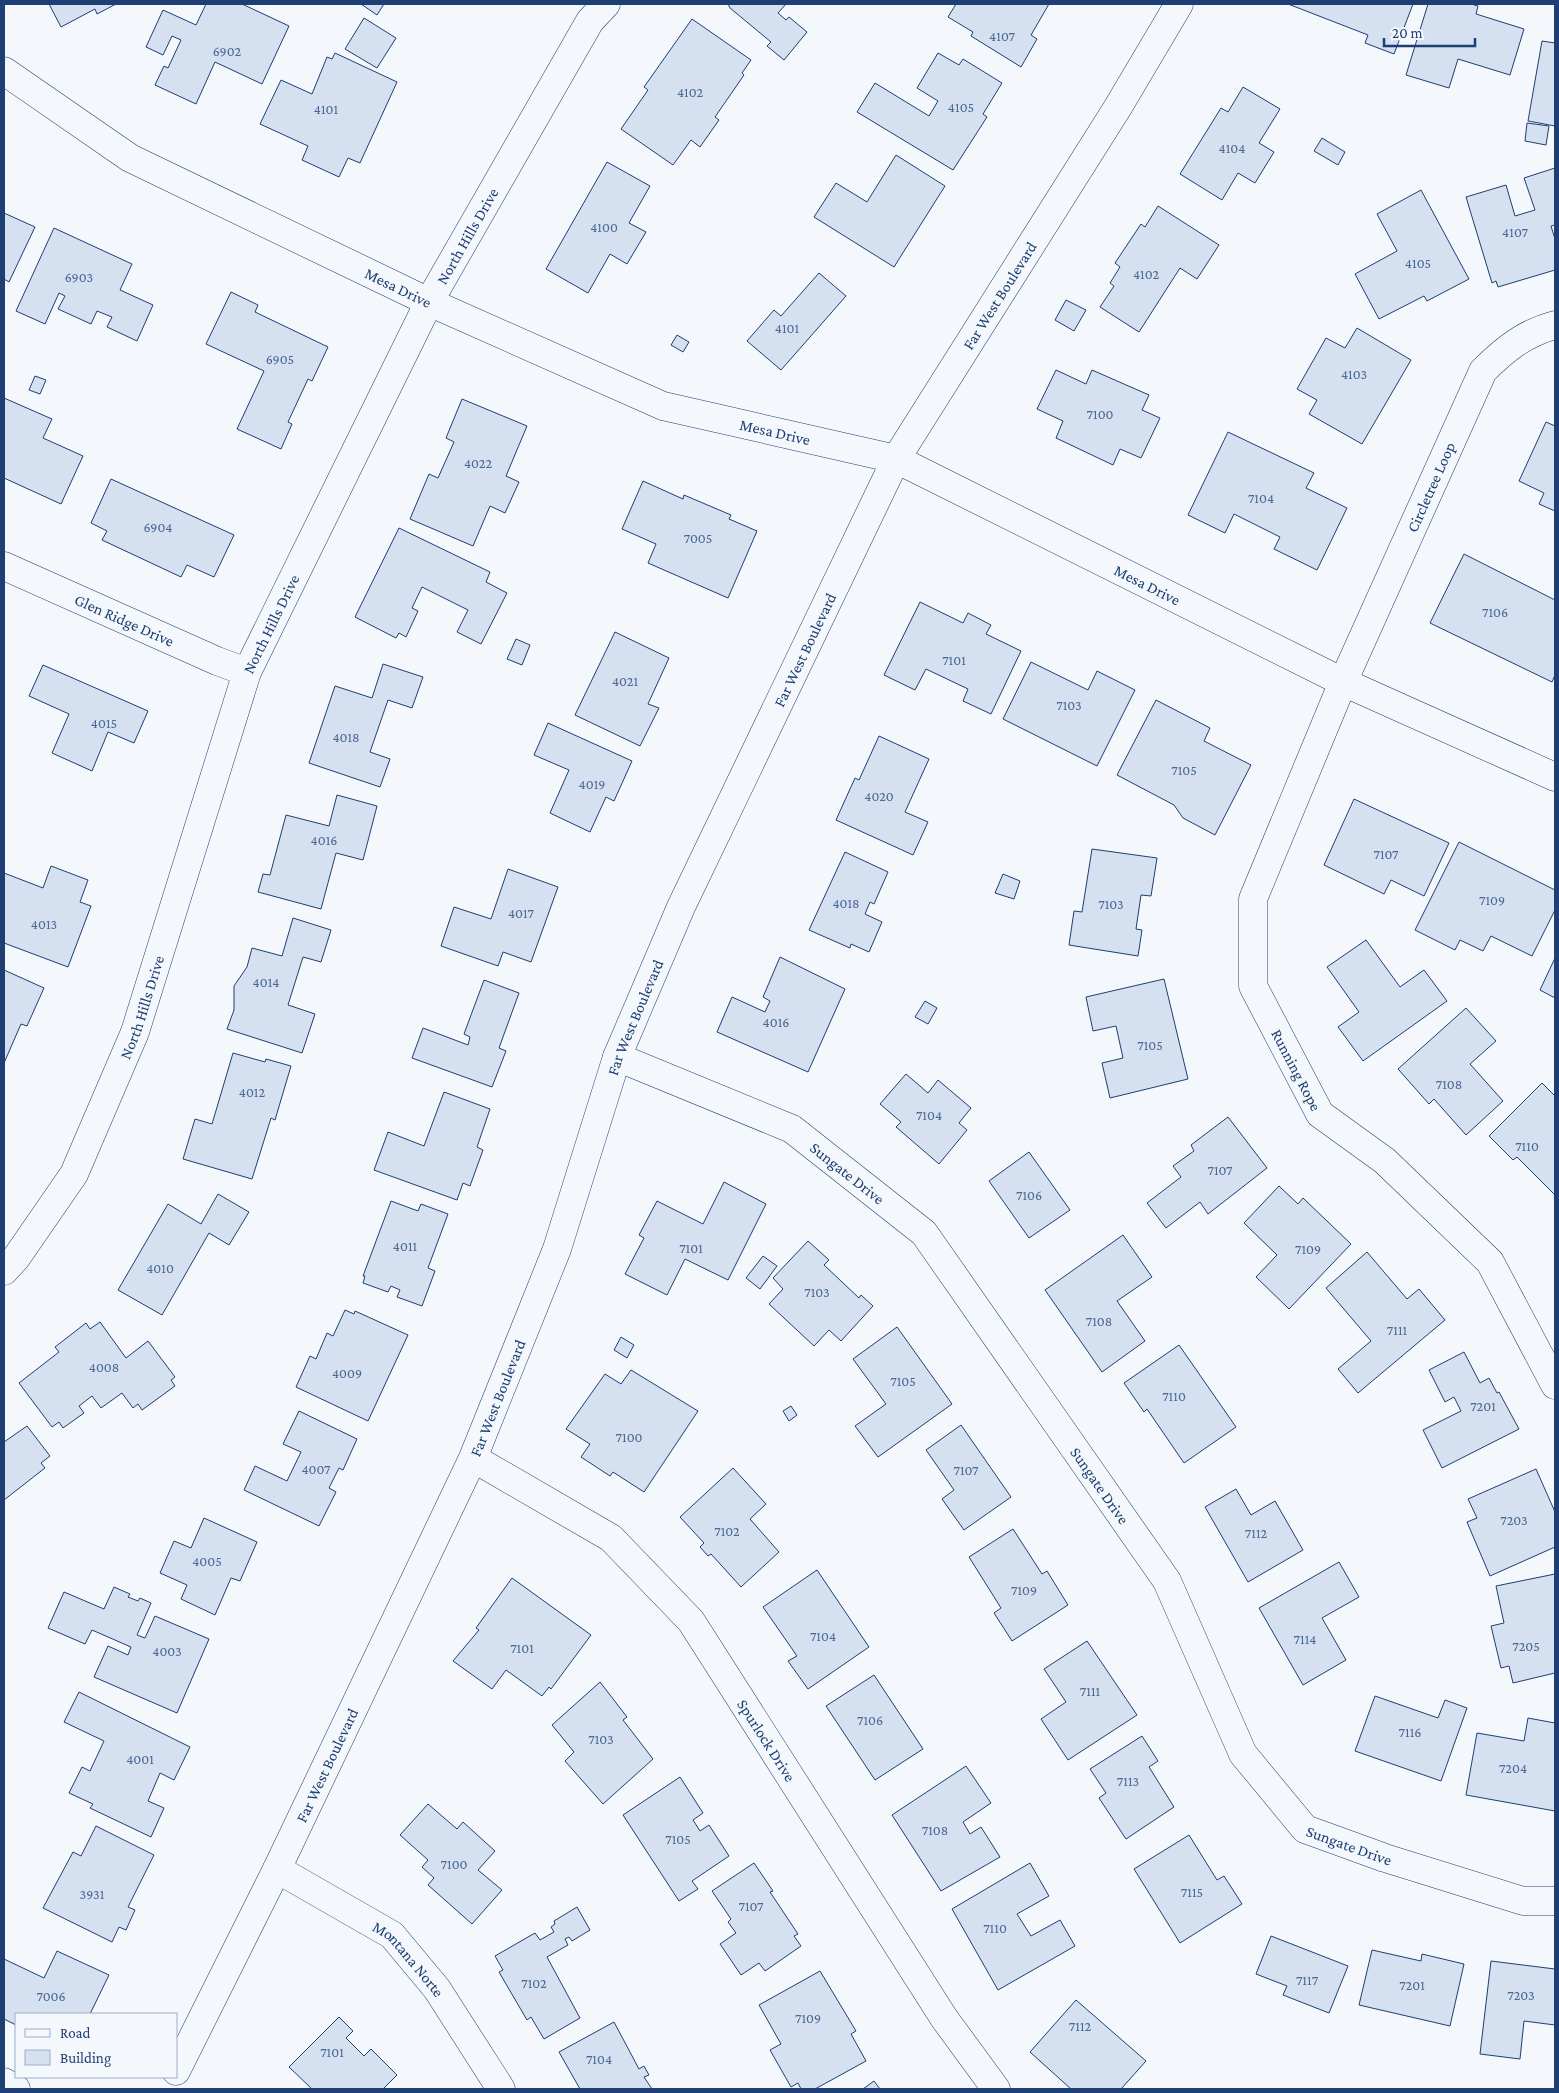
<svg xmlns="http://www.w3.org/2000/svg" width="1559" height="2093" font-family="'Crimson Pro',serif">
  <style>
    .building { fill: #d5e0f0; stroke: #1d3f73 }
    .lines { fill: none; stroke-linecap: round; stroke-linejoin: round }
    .minor-casing { stroke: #1d3f73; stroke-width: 29 }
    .minor { stroke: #f4f7fb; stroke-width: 28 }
    .labels { text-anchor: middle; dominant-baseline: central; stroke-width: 4; stroke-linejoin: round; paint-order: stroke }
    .number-label { font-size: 14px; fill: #4b6792 }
    .street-label { font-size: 16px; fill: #1d3f73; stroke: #f4f7fb }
  </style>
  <rect width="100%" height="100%" fill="#f4f7fb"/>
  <path class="building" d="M49 4H116L97 14 95 9 61 27Z
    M206 4H242L289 26 262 84 215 62 196 104 155 85 164 66 168 68 181 40 172 36 163 55 146 47 163 10 196 25Z
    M361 4H384L377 15Z
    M728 4H786L778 13 786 20 789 17 807 32 784 60 767 46 771 42 730 8Z
    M956 4H1049L1031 35 1037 39 1021 67 971 36 973 32 948 17Z
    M1288 4H1413L1394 54 1365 43 1368 35Z
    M1428 4H1471L1478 6 1476 14 1524 29 1510 75 1458 59 1449 88 1406 75Z
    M364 18 396 38 377 68 345 49Z
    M692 19 751 60 742 73 744 75 715 117 719 120 700 147 691 140 673 165 621 129 648 90 644 87Z
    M1542 41 1555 43V126L1528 121Z
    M335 53 397 82 360 163 348 158 339 177 302 160 308 146 260 124 281 80 312 94 327 57 332 59Z
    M938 53 959 65 963 59 1002 83 983 114 987 117 953 170 857 112 875 83 929 116 938 101 917 88Z
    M1243 87 1280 109 1259 143 1274 152 1255 183 1238 173 1222 200 1180 174 1221 108 1228 112Z
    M1527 123 1549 126 1546 145 1525 141Z
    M1322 138 1345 152 1338 165 1314 151Z
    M896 155 945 186 894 267 814 217 836 183 867 202Z
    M607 162 650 186 629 223 646 232 627 264 610 254 588 293 546 269Z
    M1555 168V225L1551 226 1555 239V270L1498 287 1496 281 1492 283 1466 197 1506 185 1515 216 1535 210 1524 178Z
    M1421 190 1469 279 1427 301 1424 296 1379 319 1355 274 1397 251 1377 214Z
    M1158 206 1219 245 1197 279 1180 268 1139 332 1100 307 1114 286 1110 283 1120 267 1115 263 1141 224 1145 227Z
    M4 213 35 227 9 282 4 279Z
    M54 228 132 264 120 290 153 305 137 341 107 327 112 317 97 311 91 324 58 309 65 296 59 293 45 324 16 311Z
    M819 273 846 296 781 370 747 341 774 310 781 316Z
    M231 292 258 305 255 312 328 347 312 381 308 379 288 422 292 424 281 449 237 429 264 371 206 344Z
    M1066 300 1086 310 1074 331 1055 320Z
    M1357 328 1411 360 1362 444 1309 414 1317 400 1297 389 1326 338 1345 348Z
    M677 335 689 342 683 352 671 345Z
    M1056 370 1086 384 1092 370 1149 395 1142 410 1160 418 1141 458 1120 449 1113 465 1056 438 1063 421 1037 409Z
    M35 376 46 380 40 394 29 390Z
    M4 398 52 419 43 438 83 456 61 504 4 478Z
    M462 399 527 426 506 476 519 482 505 513 490 506 473 546 410 519 429 474 438 478 454 442 446 438Z
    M1546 422 1555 426V511L1539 504 1544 493 1519 481Z
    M1228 432 1314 473 1306 488 1347 508 1317 570 1274 549 1280 537 1234 514 1225 533 1188 515Z
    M111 479 234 535 214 577 187 565 181 577 102 540 107 531 91 523Z
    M643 481 683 499 684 495 731 515 729 519 757 531 728 598 648 563 656 544 622 529Z
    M399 528 490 572 486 582 507 593 481 644 457 632 468 610 422 587 412 608 418 611 406 637 399 633 396 638 355 617Z
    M1464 554 1555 600V675L1552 682 1430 623Z
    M920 602 963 623 968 613 991 625 986 634 1021 651 991 714 963 701 968 689 926 669 915 690 884 675Z
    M615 632 669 658 648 704 659 708 640 746 575 715Z
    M516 639 530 645 522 665 507 659Z
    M1031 662 1088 690 1097 671 1135 690 1097 766 1003 719Z
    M383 664 423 677 412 708 388 700 370 752 390 759 380 787 309 763 335 686 372 698Z
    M43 665 148 711 134 743 108 732 92 771 52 753 69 714 29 696Z
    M1156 700 1210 728 1204 741 1251 765 1215 835 1183 818 1174 805 1117 775Z
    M548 723 632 761 614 801 606 797 590 832 550 813 569 770 534 755Z
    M879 736 929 759 905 812 928 822 913 855 836 820 855 778 859 780Z
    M337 795 377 806 363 860 336 853 321 909 258 892 263 874 270 875 286 815 329 826Z
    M1354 799 1449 843 1424 896 1391 880 1384 894 1324 865Z
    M1459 842 1555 890V910L1532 956 1491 936 1483 951 1460 940 1455 950 1415 930Z
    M1092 849 1157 858 1151 896 1141 895 1136 929 1142 930 1138 956 1069 945 1074 911 1082 912Z
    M845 852 888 872 874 904 870 902 865 914 882 922 869 952 851 944 850 948 809 930Z
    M51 866 88 880 80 902 91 906 68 967 4 943V873L43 888Z
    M508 869 558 887 531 962 503 952 498 966 441 946 454 907 491 919Z
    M1003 874 1020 881 1014 899 995 893Z
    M293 918 331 930 321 962 303 957 288 1005 315 1014 302 1053 227 1029 234 1010V986L247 967 252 948 282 956Z
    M1366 940 1400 987 1424 970 1447 1001 1363 1061 1338 1027 1359 1012 1327 967Z
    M780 957 845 989 808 1072 717 1032 732 997 765 1012 770 1001 763 997Z
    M1555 958V998L1540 990Z
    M4 970 44 988 27 1026 21 1024 4 1063Z
    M1164 979 1188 1079 1110 1098 1102 1063 1123 1058 1116 1026 1093 1031 1086 997Z
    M484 980 519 993 499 1048 506 1051 492 1087 412 1058 423 1028 468 1045 470 1037 464 1034Z
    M925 1001 937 1008 928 1024 915 1017Z
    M1466 1008 1496 1041 1470 1064 1503 1101 1466 1135 1434 1099 1429 1104 1398 1069Z
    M233 1053 265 1062 266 1059 291 1066 275 1120 271 1118 252 1179 183 1159 195 1119 212 1124Z
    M906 1074 928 1093 938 1080 971 1108 959 1123 967 1130 939 1164 896 1127 901 1122 880 1104Z
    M1542 1083 1555 1096V1195L1517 1157 1513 1160 1489 1136Z
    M444 1092 490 1109 477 1147 483 1150 470 1186 463 1183 457 1200 374 1170 388 1132 424 1146Z
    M1228 1117 1267 1168 1208 1214 1200 1202 1166 1228 1147 1203 1181 1177 1173 1166 1194 1151 1191 1145Z
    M1029 1152 1070 1210 1029 1238 989 1181Z
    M724 1182 766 1204 728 1280 685 1259 667 1295 625 1274 644 1238 639 1235 657 1201 703 1224Z
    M1279 1186 1298 1204 1303 1198 1351 1244 1289 1309 1256 1277 1277 1255 1244 1223Z
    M218 1194 249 1212 229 1245 209 1233 162 1315 118 1290 168 1204 201 1224Z
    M391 1201 418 1211 421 1204 448 1214 428 1268 435 1271 422 1306 397 1297 400 1290 391 1286 388 1292 363 1283 365 1276H363Z
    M1123 1235 1152 1277 1117 1301 1145 1341 1102 1372 1045 1290Z
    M808 1241 829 1260 824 1265 859 1298 861 1295 873 1306 841 1341 829 1330 814 1346 769 1304 783 1289 773 1278Z
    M1367 1252 1407 1299 1419 1289 1445 1320 1358 1393 1338 1369 1371 1341 1326 1288Z
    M763 1256 777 1266 760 1289 746 1278Z
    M345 1310 354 1314 355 1311 408 1335 368 1421 296 1387 310 1356 316 1359 327 1333 333 1336Z
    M100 1322 126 1358 148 1341 175 1377 171 1380 175 1386 142 1410 138 1404 133 1408 122 1393 101 1408 92 1396 79 1406 84 1413 63 1428 59 1422 52 1427 19 1383 59 1352 55 1347 86 1323 90 1329Z
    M897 1327 952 1404 878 1457 855 1426 886 1404 853 1359Z
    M621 1337 634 1345 627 1358 614 1350Z
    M1179 1345 1236 1427 1184 1463 1147 1409 1144 1412 1124 1383Z
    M1464 1352 1480 1383 1489 1378 1497 1393 1499 1392 1519 1429 1442 1468 1423 1430 1461 1411 1454 1397 1445 1402 1429 1370Z
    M631 1370 698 1411 644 1492 613 1472 610 1476 581 1457 590 1444 566 1429 605 1374 621 1384Z
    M791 1406 797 1415 789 1421 783 1411Z
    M299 1411 357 1439 343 1470 339 1468 329 1488 336 1492 319 1526 244 1490 255 1466 287 1481 301 1452 283 1444Z
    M961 1425 1011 1497 964 1530 942 1499 954 1490 926 1450Z
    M27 1426 50 1456 41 1463 45 1468 4 1500V1442Z
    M733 1468 766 1504 750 1519 779 1552 741 1587 711 1554 708 1556 700 1547 704 1543 680 1517Z
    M1536 1469 1555 1512V1547L1490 1576 1467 1522 1477 1518 1468 1499Z
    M1236 1489 1251 1515 1275 1501 1303 1550 1248 1582 1205 1507Z
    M204 1518 257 1542 240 1581 231 1578 215 1615 181 1599 187 1585 160 1573 174 1541 191 1548Z
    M1013 1529 1042 1574 1047 1571 1068 1605 1012 1641 994 1613 1001 1608 969 1557Z
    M1339 1562 1359 1597 1322 1618 1346 1660 1303 1685 1259 1608Z
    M817 1570 869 1647 808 1689 788 1661 797 1656 763 1607Z
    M1555 1574V1673L1513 1683 1509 1666 1501 1668 1491 1626 1504 1623 1496 1586Z
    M512 1578 591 1635 551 1689 549 1687 542 1696 506 1670 492 1689 453 1661 479 1630 476 1628Z
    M114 1587 130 1594 128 1597 138 1601 140 1598 151 1603 137 1635 145 1638 155 1616 209 1639 177 1713 94 1677 108 1646 128 1655 131 1647 92 1630 85 1644 48 1628 64 1592 104 1609Z
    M1087 1641 1137 1715 1068 1760 1041 1719 1066 1702 1044 1669Z
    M874 1675 923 1749 875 1780 826 1706Z
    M600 1682 627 1717 623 1720 653 1759 603 1804 565 1761 574 1752 552 1725Z
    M79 1692 190 1747 174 1780 160 1773 148 1801 164 1808 151 1837 90 1808 93 1804 69 1793 82 1767 90 1771 104 1741 64 1722Z
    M1375 1696 1438 1718 1445 1700 1467 1708 1441 1781 1355 1751Z
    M1528 1718 1555 1723V1811L1466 1795 1477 1733 1524 1741Z
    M1142 1736 1158 1761 1149 1767 1174 1807 1126 1839 1099 1798 1106 1793 1090 1769Z
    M966 1766 991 1803 963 1822 970 1834 981 1827 1000 1857 941 1891 892 1815Z
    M680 1777 703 1813 693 1820 700 1831 709 1825 729 1856 692 1881 698 1889 679 1901 623 1815Z
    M428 1804 457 1829 463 1822 495 1851 478 1870 502 1890 472 1924 428 1885 434 1878 422 1867 428 1860 400 1835Z
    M96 1826 154 1855 128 1907 135 1910 126 1930 119 1927 112 1942 43 1908 73 1852 81 1856Z
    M1189 1835 1217 1880 1224 1876 1242 1904 1180 1943 1134 1869Z
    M754 1863 773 1891 770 1892 798 1934 794 1936 801 1946 765 1971 759 1963 741 1975 720 1944 736 1933 728 1922 731 1919 712 1891Z
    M1030 1863 1049 1896 1017 1914 1031 1936 1060 1920 1075 1946 998 1990 952 1909Z
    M577 1907 590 1930 572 1941 569 1937 565 1939 568 1945 547 1957 580 2018 544 2039 531 2017 527 2020 499 1972 503 1970 495 1956 535 1933 540 1940 554 1932 551 1927 555 1924 554 1921Z
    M1271 1936 1348 1966 1329 2013 1283 1995 1287 1986 1256 1974Z
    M1372 1950 1421 1961 1422 1954 1464 1964 1450 2026 1359 2005Z
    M57 1951 109 1975 90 2014H16V2025L4 2019V1959L44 1978Z
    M1491 1961 1555 1969V2025L1524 2021 1520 2059 1480 2054Z
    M820 1971 856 2031 851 2034 866 2061 815 2089H801L798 2083 791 2087 770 2050 781 2044 759 2005Z
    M1076 2000 1146 2061 1121 2089H1071L1030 2052Z
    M339 2017 353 2031 346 2038 364 2056 371 2049 397 2075 383 2089H312L289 2067Z
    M614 2022 639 2069 644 2066 649 2075 644 2077 652 2089H580L559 2052Z
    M874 2081 880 2089H863Z"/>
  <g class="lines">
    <g class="minor-casing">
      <g id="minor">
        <path id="s1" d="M4 71 130 158 429 302 663 406 896 459 1343 682 1555 777"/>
        <path id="s2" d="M1555 325C1525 333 1505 349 1483 371L1343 682 1253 899V986L1320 1114 1385 1161 1490 1262 1555 1385"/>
        <path id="s3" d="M4 566 217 661 247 672"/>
        <path id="s4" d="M617 1057 792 1129 924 1233 1167 1581 1243 1754 1305 1829 1385 1858 1523 1901H1555"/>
        <path id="s5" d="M4 1271 16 1258 74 1174 135 1032 247 672 429 302 590 21 606 4"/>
        <path id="s6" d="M473 1458 611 1538 691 1621 944 2018 996 2089"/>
        <path id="s7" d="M277 1869 392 1935 437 1989 501 2089"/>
        <path id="s8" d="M176 2071 277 1869 473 1458 557 1249 617 1057 681 907 896 459 1118 107 1179 4"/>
        <path d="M4 2082 16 2089"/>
      </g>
    </g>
    <use href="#minor" class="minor"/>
  </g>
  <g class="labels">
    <g class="number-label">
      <text x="1002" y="36">4107</text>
      <text x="227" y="51">6902</text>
      <text x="690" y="92">4102</text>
      <text x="961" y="107">4105</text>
      <text x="326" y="109">4101</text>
      <text x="1232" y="148">4104</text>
      <text x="604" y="227">4100</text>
      <text x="1515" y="232">4107</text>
      <text x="1418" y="263">4105</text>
      <text x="1146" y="274">4102</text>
      <text x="79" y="277">6903</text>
      <text x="787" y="328">4101</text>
      <text x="280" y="359">6905</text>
      <text x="1354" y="374">4103</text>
      <text x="1100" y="414">7100</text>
      <text x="478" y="463">4022</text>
      <text x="1261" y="498">7104</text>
      <text x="158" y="527">6904</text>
      <text x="698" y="538">7005</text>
      <text x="1495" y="612">7106</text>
      <text x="954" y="660">7101</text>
      <text x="625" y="681">4021</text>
      <text x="1069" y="705">7103</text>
      <text x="104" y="723">4015</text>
      <text x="346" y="737">4018</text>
      <text x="1184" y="770">7105</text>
      <text x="592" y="784">4019</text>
      <text x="879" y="796">4020</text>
      <text x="324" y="840">4016</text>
      <text x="1386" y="854">7107</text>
      <text x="1492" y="900">7109</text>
      <text x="846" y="903">4018</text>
      <text x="1111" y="904">7103</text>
      <text x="521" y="913">4017</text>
      <text x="44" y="924">4013</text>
      <text x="266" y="982">4014</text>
      <text x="776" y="1022">4016</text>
      <text x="1150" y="1045">7105</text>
      <text x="1449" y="1084">7108</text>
      <text x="252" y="1092">4012</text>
      <text x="929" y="1115">7104</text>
      <text x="1527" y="1146">7110</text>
      <text x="1220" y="1170">7107</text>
      <text x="1029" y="1195">7106</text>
      <text x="405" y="1246">4011</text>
      <text x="691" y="1248">7101</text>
      <text x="1308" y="1249">7109</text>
      <text x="160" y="1268">4010</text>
      <text x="817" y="1292">7103</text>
      <text x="1099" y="1321">7108</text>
      <text x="1397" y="1330">7111</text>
      <text x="104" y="1367">4008</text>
      <text x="347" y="1373">4009</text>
      <text x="903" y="1381">7105</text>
      <text x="1174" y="1396">7110</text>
      <text x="1483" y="1406">7201</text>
      <text x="629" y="1437">7100</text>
      <text x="316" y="1469">4007</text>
      <text x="966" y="1470">7107</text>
      <text x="1514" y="1520">7203</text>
      <text x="727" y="1531">7102</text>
      <text x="1256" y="1533">7112</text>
      <text x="207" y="1561">4005</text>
      <text x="1024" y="1590">7109</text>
      <text x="823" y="1636">7104</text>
      <text x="1305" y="1639">7114</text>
      <text x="1526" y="1646">7205</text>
      <text x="522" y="1648">7101</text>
      <text x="167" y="1651">4003</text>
      <text x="1090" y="1691">7111</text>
      <text x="870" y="1720">7106</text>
      <text x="1410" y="1732">7116</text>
      <text x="601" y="1739">7103</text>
      <text x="140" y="1759">4001</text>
      <text x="1513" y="1768">7204</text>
      <text x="1128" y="1781">7113</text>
      <text x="935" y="1830">7108</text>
      <text x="678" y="1839">7105</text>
      <text x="454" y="1864">7100</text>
      <text x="1192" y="1892">7115</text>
      <text x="92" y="1894">3931</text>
      <text x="751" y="1906">7107</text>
      <text x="995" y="1928">7110</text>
      <text x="1307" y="1980">7117</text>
      <text x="534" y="1983">7102</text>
      <text x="1412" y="1985">7201</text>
      <text x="1521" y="1995">7203</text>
      <text x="51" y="1996">7006</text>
      <text x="808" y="2018">7109</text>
      <text x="1080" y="2026">7112</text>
      <text x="332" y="2052">7101</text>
      <text x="599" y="2059">7104</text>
    </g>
    <g class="street-label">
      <text stroke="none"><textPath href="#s5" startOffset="1140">North Hills Drive</textPath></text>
      <text stroke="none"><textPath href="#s1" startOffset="451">Mesa Drive</textPath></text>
      <text stroke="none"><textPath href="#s8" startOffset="1961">Far West Boulevard</textPath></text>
      <text stroke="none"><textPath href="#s1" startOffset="856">Mesa Drive</textPath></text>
      <text transform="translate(1431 487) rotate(-66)">Circletree Loop</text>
      <text stroke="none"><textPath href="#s1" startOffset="1261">Mesa Drive</textPath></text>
      <text stroke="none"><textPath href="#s3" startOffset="132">Glen Ridge Drive</textPath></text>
      <text stroke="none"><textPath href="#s5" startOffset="705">North Hills Drive</textPath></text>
      <text stroke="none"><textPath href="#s8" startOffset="1556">Far West Boulevard</textPath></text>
      <text stroke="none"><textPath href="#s5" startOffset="300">North Hills Drive</textPath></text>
      <text stroke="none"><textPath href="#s8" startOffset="1151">Far West Boulevard</textPath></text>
      <text stroke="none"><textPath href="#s2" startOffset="844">Running Rope</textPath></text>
      <text stroke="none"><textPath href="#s4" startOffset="260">Sungate Drive</textPath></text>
      <text stroke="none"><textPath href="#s8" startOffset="746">Far West Boulevard</textPath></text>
      <text stroke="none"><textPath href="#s4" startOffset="665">Sungate Drive</textPath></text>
      <text stroke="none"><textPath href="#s6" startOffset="416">Spurlock Drive</textPath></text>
      <text stroke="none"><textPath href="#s8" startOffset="341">Far West Boulevard</textPath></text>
      <text stroke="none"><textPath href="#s4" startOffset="1115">Sungate Drive</textPath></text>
      <text stroke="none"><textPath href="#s7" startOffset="161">Montana Norte</textPath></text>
    </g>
  </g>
  <rect width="1559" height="2093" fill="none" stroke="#1d3f73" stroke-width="10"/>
  <rect x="15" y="2013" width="162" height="65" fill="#f4f7fb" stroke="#9eadc5"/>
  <rect x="25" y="2029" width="25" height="8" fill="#f4f7fb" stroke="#9eadc5"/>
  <text x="60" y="2038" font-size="15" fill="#1d3f73">Road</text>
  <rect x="25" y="2050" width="25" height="15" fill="#d5e0f0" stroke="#9eadc5"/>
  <text x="60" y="2063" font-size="15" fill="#1d3f73">Building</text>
  <path d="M1384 38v8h91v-8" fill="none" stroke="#1d3f73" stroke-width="2.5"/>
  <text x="1392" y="38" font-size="15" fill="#1d3f73" stroke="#f4f7fb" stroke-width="4" paint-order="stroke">20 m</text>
</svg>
